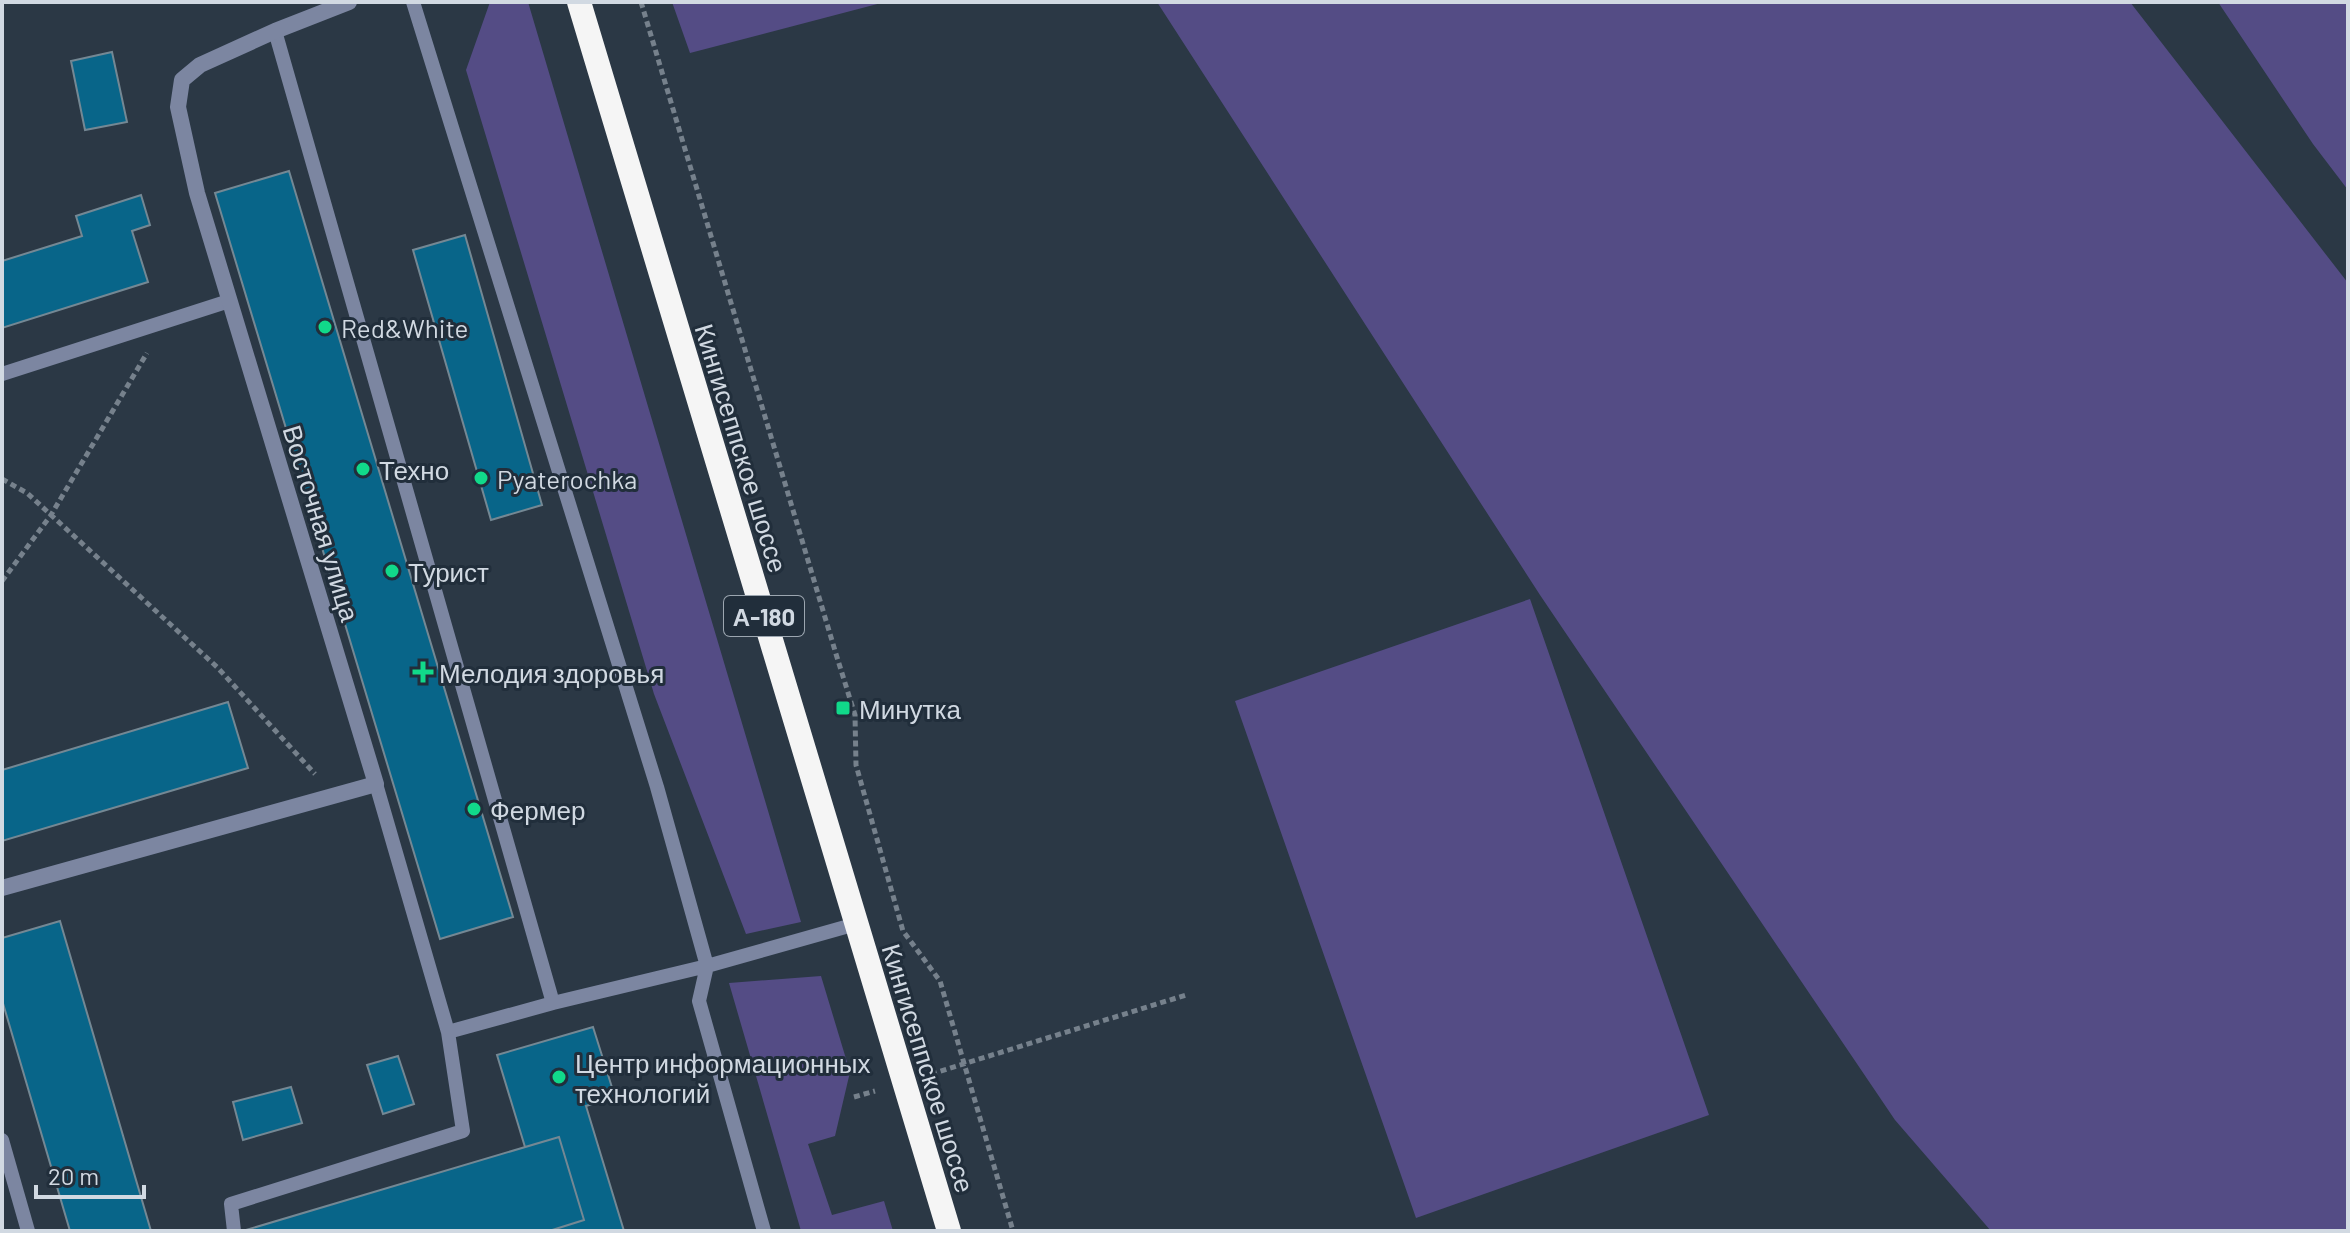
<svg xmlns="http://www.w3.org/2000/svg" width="2350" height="1233" font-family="Barlow,sans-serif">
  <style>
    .green { fill: #544c85 }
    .building { fill: #086589; stroke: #748894; stroke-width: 2 }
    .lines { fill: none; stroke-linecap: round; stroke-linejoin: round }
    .path { stroke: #76818c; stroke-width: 5; stroke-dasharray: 6 4; stroke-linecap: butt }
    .lane { stroke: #7c86a1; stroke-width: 14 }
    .street { stroke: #7c86a1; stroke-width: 16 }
    .highway { stroke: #f5f5f5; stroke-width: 24 }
    .poi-dot { fill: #11d98a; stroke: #212e3b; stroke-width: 3 }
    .labels { text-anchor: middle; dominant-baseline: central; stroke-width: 6; stroke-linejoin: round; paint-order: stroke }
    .shield { fill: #212e3b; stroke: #9ca6b0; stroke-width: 2 }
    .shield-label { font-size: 24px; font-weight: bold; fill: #d1d9e2 }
    .poi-label { font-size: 26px; fill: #d1d9e2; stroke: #212e3b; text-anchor: start }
    .street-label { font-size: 26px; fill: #d1d9e2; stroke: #212e3b }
  </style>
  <rect width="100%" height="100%" fill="#2b3845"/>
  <path class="green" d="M490 2H528L801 922 746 934 654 694 466 70Z
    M672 2H885L690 53Z
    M1157 2H2130L2348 283V1231H1991L1895 1120 1540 595Z
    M2218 2H2348V190L2313 144Z
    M1530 599 1709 1115 1416 1218 1235 701Z
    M821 976 850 1072 835 1136 808 1144 832 1215 884 1201 893 1231H801L729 983Z"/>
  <path class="building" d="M112 52 127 122 85 130 71 61Z
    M289 171 513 917 440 939 215 193Z
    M141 195 150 225 132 231 148 282 2 328V261L82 236 76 216Z
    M465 235 542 505 491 520 413 250Z
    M228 702 248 768 2 841V770Z
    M60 921 151 1231H70L2 1000V938Z
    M593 1027 615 1097 586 1106 624 1231H549L584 1220 559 1137 525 1147 497 1055Z
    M398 1056 414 1104 383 1114 367 1065Z
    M291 1087 302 1123 243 1140 233 1102Z
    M559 1137 584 1220 549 1231 246 1230Z"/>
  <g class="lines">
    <path class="path" d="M641 2 836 654 855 715 856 765 903 931 940 981 1013 1231
      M2 479 27 493 217 667 315 774
      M2 581 51 515 147 353
      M931 1074 1186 995
      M854 1097 875 1091"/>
    <path class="lane" d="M413 2 657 787 707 966 699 1001 764 1231
      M275 31 553 1003
      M2 374 229 301
      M376 784 448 1032 553 1003 707 966 856 924
      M2 1140 28 1231
      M234 1231 231 1204 463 1131 448 1032"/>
    <path class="street" d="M2 888 376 784 197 193 178 107 182 80 200 65 275 31 349 2"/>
    <path class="highway" d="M579 2 949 1231"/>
  </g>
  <g class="poi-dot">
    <circle cx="325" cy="327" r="8"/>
    <circle cx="363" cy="469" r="8"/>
    <circle cx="481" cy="478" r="8"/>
    <circle cx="392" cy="571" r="8"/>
    <path d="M419 660h8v8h8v8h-8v8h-8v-8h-8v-8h8z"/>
    <rect x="835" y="700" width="16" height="16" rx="4"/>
    <circle cx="474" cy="809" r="8"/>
    <circle cx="559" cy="1077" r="8"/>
  </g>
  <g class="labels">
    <rect class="shield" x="724" y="596" width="80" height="40" rx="6"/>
    <g class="shield-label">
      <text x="764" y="616">А-180</text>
    </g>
    <g class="poi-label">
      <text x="341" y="327">Red&amp;White</text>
      <text x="379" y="469">Техно</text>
      <text x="497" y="478">Pyaterochka</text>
      <text x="408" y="571">Турист</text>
      <text x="439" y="672">Мелодия здоровья</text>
      <text x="859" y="708">Минутка</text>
      <text x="490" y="809">Фермер</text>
      <text x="575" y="1062">Центр информационных<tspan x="575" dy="30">технологий</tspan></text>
    </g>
    <g class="street-label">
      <text transform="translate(742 448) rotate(73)">Кингисеппское шоссе</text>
      <text transform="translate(322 523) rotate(73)">Восточная улица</text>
      <text transform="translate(929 1068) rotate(73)">Кингисеппское шоссе</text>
    </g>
  </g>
  <rect width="2350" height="1233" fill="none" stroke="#d1d9e2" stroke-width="8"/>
  <path d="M36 1185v12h108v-12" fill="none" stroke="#d1d9e2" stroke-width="4"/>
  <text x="48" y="1185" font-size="24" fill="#d1d9e2" stroke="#212e3b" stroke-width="6" paint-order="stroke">20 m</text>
</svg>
